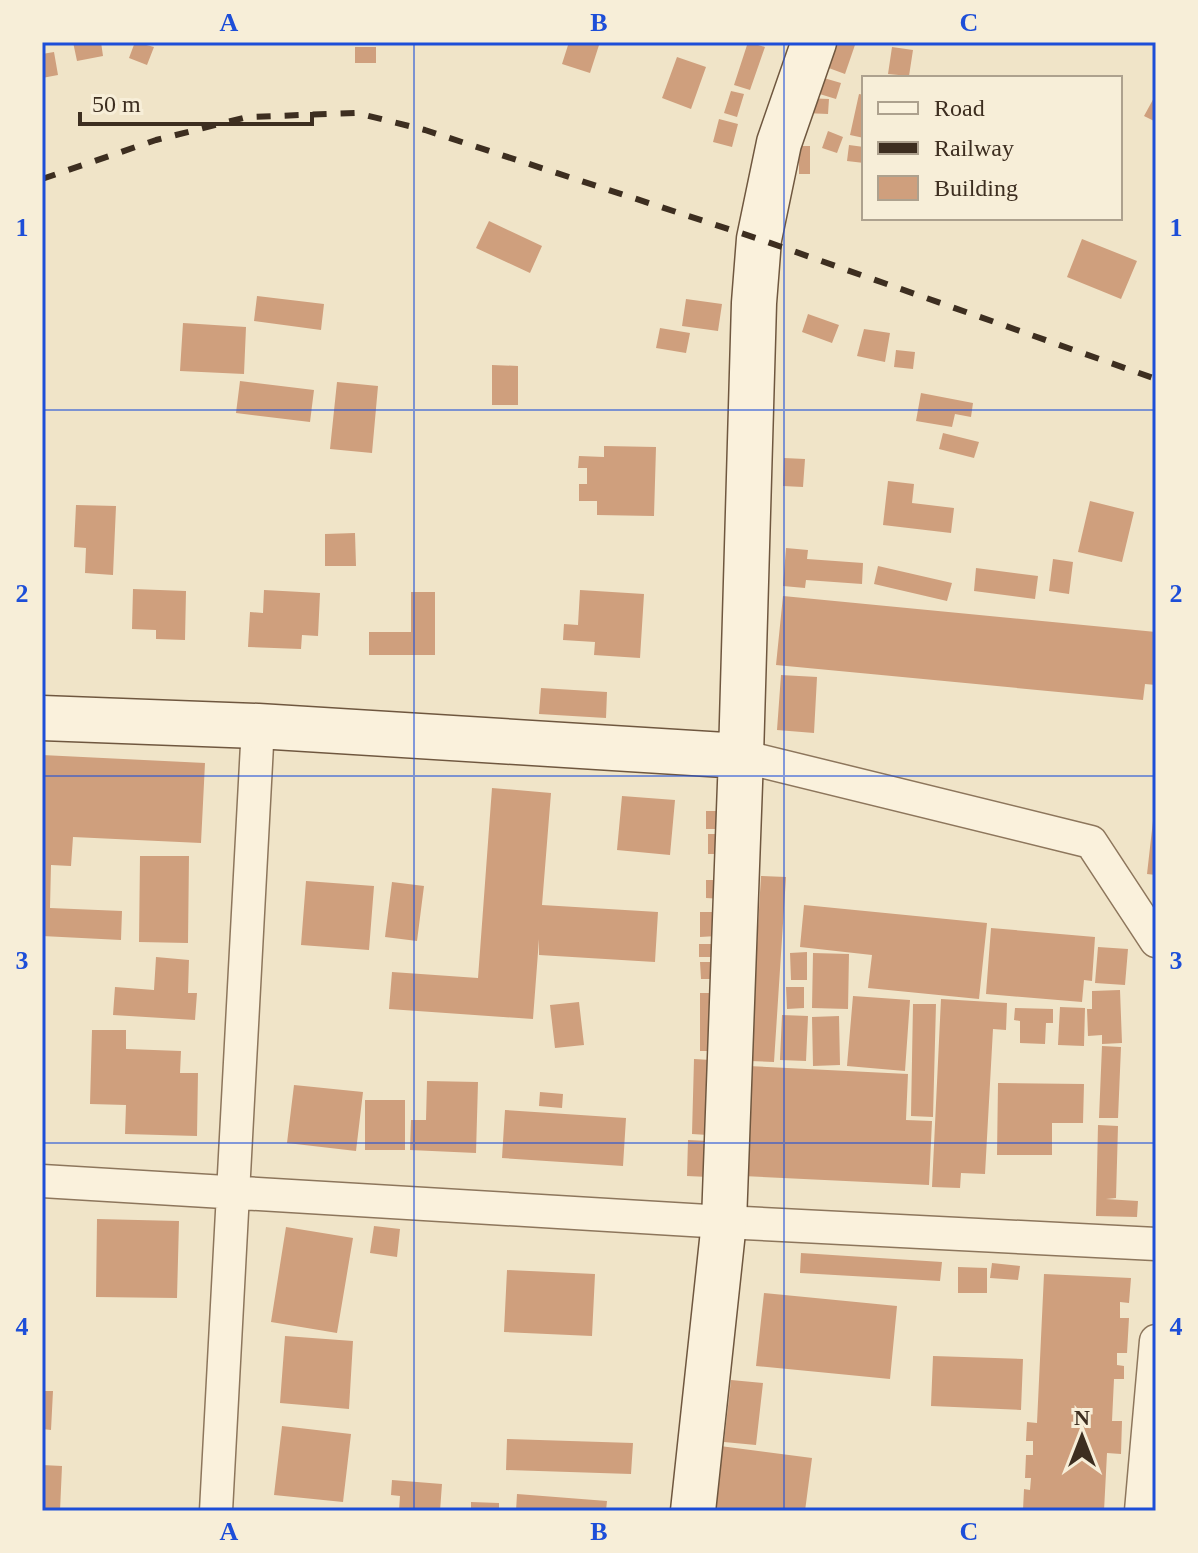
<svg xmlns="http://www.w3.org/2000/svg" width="1198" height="1553" font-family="'Times New Roman',serif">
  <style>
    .building { fill: #cf9f7d }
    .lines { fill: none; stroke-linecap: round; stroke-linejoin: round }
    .street-casing { stroke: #8d765c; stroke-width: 35 }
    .secondary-casing { stroke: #6f573f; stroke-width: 47 }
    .street { stroke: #faf1dc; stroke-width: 32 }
    .secondary { stroke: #faf1dc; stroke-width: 44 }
    .rail { stroke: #3d2e20; stroke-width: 6; stroke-dasharray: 14 14; stroke-linecap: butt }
    .grid { fill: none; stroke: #1d4ed8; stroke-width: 2; stroke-opacity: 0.55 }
    .neatline { fill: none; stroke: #1d4ed8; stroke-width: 3 }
    .grid-label { font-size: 26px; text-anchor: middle; font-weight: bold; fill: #1d4ed8 }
  </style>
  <rect width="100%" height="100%" fill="#f0e4c8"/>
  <path class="building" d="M73 42H101L103 56 77 61Z
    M135 42 154 47 147 65 129 58Z
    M569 42H600L590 73 562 64Z
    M748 42 765 47 750 90 734 85Z
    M834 42H856L845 74 826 67Z
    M355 47H376V63H355Z
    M892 47 913 50 909 76 888 74Z
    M54 52 58 75 42 78V54Z
    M677 57 706 67 691 109 662 98Z
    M817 76 841 83 836 99 813 92Z
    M731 91 744 94 737 117 724 113Z
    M859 94 864 95V138L850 135Z
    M1156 94V122L1144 116Z
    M804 98 829 99 828 114 804 113Z
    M719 119 738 124 732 147 713 142Z
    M828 131 843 137 837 153 822 148Z
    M849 145 864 147V163L847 161Z
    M799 146H810V174H799Z
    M489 221 542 246 530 273 476 248Z
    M1082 239 1137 261 1121 299 1067 277Z
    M257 296 324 304 321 330 254 321Z
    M686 299 722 304 718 331 682 326Z
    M808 314 839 325 832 343 802 332Z
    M183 323 246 327 244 374 180 371Z
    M660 328 690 333 686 353 656 348Z
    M864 329 890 333 885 362 857 356Z
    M896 350 915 352 913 369 894 367Z
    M492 365 518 366V405H492Z
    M240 381 314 390 310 422 236 413Z
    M337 382 378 386 372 453 330 449Z
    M921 393 973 403 971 417 955 414 952 427 916 421Z
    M943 433 979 442 974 458 939 449Z
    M604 446 656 447 654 516 597 515V501H579V484H587V468H578L579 456 604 457Z
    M784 458 805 459 803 487 783 486Z
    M888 481 914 484 912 503 954 508 951 533 883 525Z
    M1090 501 1134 512 1122 562 1078 552Z
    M76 505 116 506 113 575 85 573 86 548 74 547Z
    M355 533 356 566H325V534Z
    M786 548 808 550 807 559 863 563 862 584 806 580 805 588 783 586Z
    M1053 559 1073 562 1069 594 1049 591Z
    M878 566 952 583 947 601 874 584Z
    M976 568 1038 576 1035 599 974 591Z
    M133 589 186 591 185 640 156 639V630L132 629Z
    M264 590 320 593 318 636 302 635 301 649 248 647 250 612 263 613Z
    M580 590 644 594 640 658 594 655 595 642 563 640 564 624 578 625Z
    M411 592H435V655H369V632H411Z
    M783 596 1156 632V685L1145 684 1143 700 776 665Z
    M781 675 817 677 814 733 777 730Z
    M541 688 607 692 606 718 539 714Z
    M42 755 205 763 201 843 73 837 71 866 51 865 50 908 122 911 121 940 42 936Z
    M492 788 551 793 542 905 658 912 655 962 539 955V939L533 1019 389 1009 392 972 478 978Z
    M622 796 675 800 670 855 617 850Z
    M706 811H719V829H706Z
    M1154 812H1156V875L1147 874Z
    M708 834H725L724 854H708Z
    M140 856H189L188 943 139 942Z
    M761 876 786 877 774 1062 750 1061Z
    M706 880H723V899L706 898Z
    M306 881 374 886 369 950 301 945Z
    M392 882 424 886 417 941 385 937Z
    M804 905 987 923 979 999 868 988 872 955 800 947Z
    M700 912H716L717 936 700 937Z
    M991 928 1095 937 1092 981 1084 980 1082 1002 986 994Z
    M699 944H717V957H699Z
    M1098 947 1128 949 1125 985 1095 983Z
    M807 952V980H791L790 953Z
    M813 953 849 954 848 1009 812 1008Z
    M156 957 189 960 188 993H197L195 1020 113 1015 115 987 154 990Z
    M700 962H713V979H701Z
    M786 987H804V1008L787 1009Z
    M1120 990 1122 1043 1102 1044V1035L1088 1036 1087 1009H1092V991Z
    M700 993H713V1051H700Z
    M853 996 910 1000 905 1071 847 1066Z
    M941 999 1007 1003 1006 1030 993 1029 985 1174 961 1173 960 1188 932 1187Z
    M579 1002 584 1045 555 1048 550 1005Z
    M913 1004H936L933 1117 911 1116Z
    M1060 1007 1085 1008 1084 1046 1058 1045Z
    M1015 1008 1053 1009V1023H1046L1045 1044 1020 1043V1021L1014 1020Z
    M782 1015 808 1016 806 1061 780 1060Z
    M839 1016 840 1065 813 1066 812 1017Z
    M92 1030H126V1049L181 1051 180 1073H198L197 1136 125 1134 126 1105 90 1104Z
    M1102 1046 1121 1047 1118 1118H1099Z
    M694 1059 711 1060 708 1135 692 1134Z
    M748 1066 908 1074 906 1120 932 1121 929 1185 743 1176Z
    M427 1081 478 1082 476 1153 410 1150 411 1120H426Z
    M998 1083 1084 1084 1083 1123H1052V1155H997Z
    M294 1085 363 1092 356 1151 287 1143Z
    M540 1092 563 1094 562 1108 539 1106Z
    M365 1100H405V1150H365Z
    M505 1110 626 1118 623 1166 502 1158Z
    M1098 1125 1118 1126 1116 1198 1106 1199 1138 1201 1137 1217 1096 1216Z
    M688 1140 709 1141 708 1177 687 1176Z
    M97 1219 179 1221 177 1298 96 1297Z
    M374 1226 400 1229 397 1257 370 1253Z
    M286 1227 353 1238 337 1333 271 1322Z
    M801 1253 942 1262 940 1281 800 1273Z
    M992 1263 1020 1266 1018 1280 990 1278Z
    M958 1267 987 1268V1293H958Z
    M507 1270 595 1274 592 1336 504 1332Z
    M1044 1274 1131 1278 1129 1303 1120 1302V1318H1129L1127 1353H1117V1365L1124 1366V1379H1114L1112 1421H1122L1121 1454 1107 1453 1104 1511 1023 1510 1024 1489 1030 1490 1031 1478H1025L1026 1455H1033V1441H1026L1027 1422 1037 1423Z
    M764 1293 897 1306 890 1379 756 1366Z
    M285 1336 353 1341 349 1409 280 1403Z
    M933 1356 1023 1359 1021 1410 931 1406Z
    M731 1380 763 1383 756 1445 724 1442Z
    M42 1391H53L51 1430 42 1429Z
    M282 1426 351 1434 343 1502 274 1495Z
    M507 1439 633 1443 631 1474 506 1470Z
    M720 1446 812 1458 805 1511 712 1510Z
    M42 1465 62 1466 60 1511H42Z
    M392 1480 442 1484 440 1511H399L400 1496 391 1495Z
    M517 1494 607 1501 606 1511H516Z
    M471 1502 499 1503V1511H471Z"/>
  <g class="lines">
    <g class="street-casing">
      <path id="street" d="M741 756 1091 842 1156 941
        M42 1181 724 1222 1156 1244
        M216 1511 258 726
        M1141 1511 1156 1341"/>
    </g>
    <g class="secondary-casing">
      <path id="secondary" d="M42 718 258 726 741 756
        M693 1511 724 1222 741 756 754 303 759 239 779 143 814 42"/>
    </g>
    <use href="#street" class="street"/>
    <use href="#secondary" class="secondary"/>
    <path class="rail" d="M42 179 156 140 247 117 357 113 425 130 759 239 1156 379"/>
  </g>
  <path class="grid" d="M414 42V1511M784 42V1511M42 410H1156M42 776H1156M42 1143H1156"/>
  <rect width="1198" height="1553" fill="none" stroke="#f7eed8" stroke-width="88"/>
  <rect x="862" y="76" width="260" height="144" fill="#f7eed8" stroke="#ada18e" stroke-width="2"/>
  <rect x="878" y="102" width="40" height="12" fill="#faf1dc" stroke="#ada18e" stroke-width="2"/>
  <text x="934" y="116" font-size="24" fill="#3d2e20">Road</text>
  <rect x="878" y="142" width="40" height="12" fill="#3d2e20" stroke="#ada18e" stroke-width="2"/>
  <text x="934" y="156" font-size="24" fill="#3d2e20">Railway</text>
  <rect x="878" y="176" width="40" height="24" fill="#cf9f7d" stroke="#ada18e" stroke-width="2"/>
  <text x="934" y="196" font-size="24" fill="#3d2e20">Building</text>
  <g transform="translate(1082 1437)" stroke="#f7eed8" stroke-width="6" paint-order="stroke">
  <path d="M0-6L14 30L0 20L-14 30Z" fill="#3d2e20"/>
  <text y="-12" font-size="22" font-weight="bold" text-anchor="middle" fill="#3d2e20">N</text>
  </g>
  <path d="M80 112v12h232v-12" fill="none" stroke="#3d2e20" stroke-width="4"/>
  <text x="92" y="112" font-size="24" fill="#3d2e20" stroke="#f7eed8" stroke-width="6" paint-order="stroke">50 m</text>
  <rect x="44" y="44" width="1110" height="1465" class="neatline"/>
  <g class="grid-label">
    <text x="229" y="31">A</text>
    <text x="599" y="31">B</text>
    <text x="969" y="31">C</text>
    <text x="22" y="236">1</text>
    <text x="1176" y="236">1</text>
    <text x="22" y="602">2</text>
    <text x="1176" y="602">2</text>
    <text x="22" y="969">3</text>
    <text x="1176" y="969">3</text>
    <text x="22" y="1335">4</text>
    <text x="1176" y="1335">4</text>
    <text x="229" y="1540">A</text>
    <text x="599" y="1540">B</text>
    <text x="969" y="1540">C</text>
  </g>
</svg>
